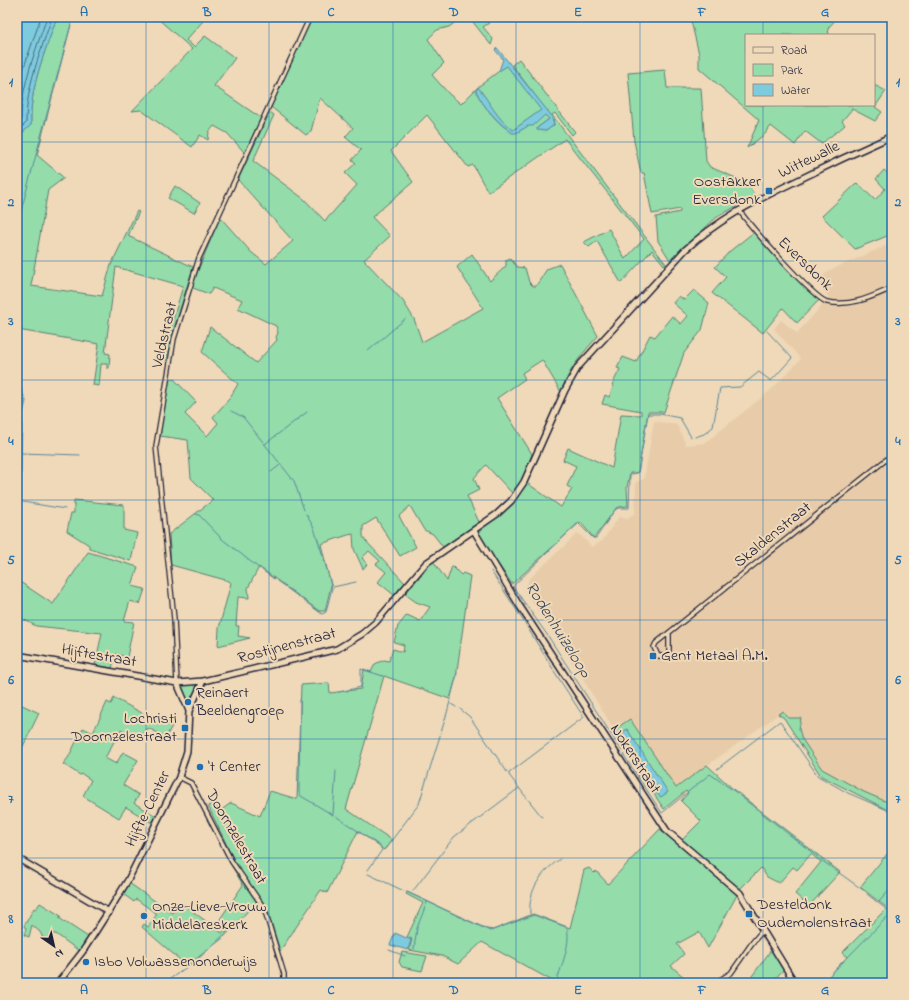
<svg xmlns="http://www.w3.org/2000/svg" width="909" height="1000" font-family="'Indie Flower',sans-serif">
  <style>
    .built { fill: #e8cca9 }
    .green { fill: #94dcaa; stroke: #5b7f72 }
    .water { fill: #7ecbdd; stroke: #59879c }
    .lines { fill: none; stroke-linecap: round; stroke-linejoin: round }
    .shore { stroke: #47667c; stroke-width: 1 }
    .stream { stroke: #59879c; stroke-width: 1 }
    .street-casing { stroke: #22223b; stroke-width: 6 }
    .secondary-casing { stroke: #22223b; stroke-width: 8 }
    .street { stroke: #efd9b8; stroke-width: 3.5 }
    .secondary { stroke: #efd9b8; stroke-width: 5 }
    .grid { fill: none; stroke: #1f6fb2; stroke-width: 1; stroke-opacity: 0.55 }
    .poi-dot { fill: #1f6fb2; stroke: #efd9b8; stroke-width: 1.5 }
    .labels { text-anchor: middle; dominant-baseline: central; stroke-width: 4; stroke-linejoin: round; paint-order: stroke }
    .street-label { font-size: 16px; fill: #22223b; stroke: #efd9b8 }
    .poi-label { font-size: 16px; fill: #22223b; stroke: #efd9b8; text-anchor: start }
    .water-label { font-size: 17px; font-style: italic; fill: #34445b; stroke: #efd9b8 }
    .neatline { fill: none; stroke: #1f6fb2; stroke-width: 1.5 }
    .grid-label { font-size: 13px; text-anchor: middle; font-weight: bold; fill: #1f6fb2 }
  </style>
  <rect width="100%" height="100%" fill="#efd9b8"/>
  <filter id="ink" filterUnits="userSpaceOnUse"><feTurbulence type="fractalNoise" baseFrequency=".025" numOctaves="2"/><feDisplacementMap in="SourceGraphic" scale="8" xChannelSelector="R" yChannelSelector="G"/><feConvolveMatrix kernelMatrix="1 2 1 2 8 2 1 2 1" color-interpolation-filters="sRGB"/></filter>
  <g filter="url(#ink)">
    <path class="built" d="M890 244 892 245V804L864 793 825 772 802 739 799 729 783 711 676 788 630 719 620 726H612L556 636 526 593 528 580 578 533 592 547 602 541 619 517 627 518 635 513 636 482 644 479 654 421 677 425 686 445 705 443 771 390 801 359 774 329 781 320 797 333 829 298 817 282 828 271Z"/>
    <path class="green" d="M57 17H73L37 155 64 178 48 190 31 286 102 296 111 265 137 211 139 212 128 236 193 267 174 329 168 361H166L171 326 183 286 116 267 105 353 110 354 109 368H107V364H101L99 386 93 385 99 344 18 330 17 336V153L21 134 31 125C29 88 45 52 57 17Z
      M156 17H199L203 21 186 40 194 47 205 36 235 58 214 86 261 118 245 153 227 133 214 126 209 132 208 140 200 135 192 147 141 110 132 111 192 49Z
      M311 17H462L449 27 437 30 428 39 444 63 432 75 449 94 461 104 478 87 507 65 542 110 513 130C500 122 485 104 480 90L476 91C480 101 497 123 506 128 510 130 515 131 518 132L545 114 549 119 537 128 546 131 554 125 553 119 512 65 519 59 575 132 572 135 555 113 552 115 666 264 664 265 652 250 621 283 597 241 589 247 584 242 609 229 625 259 644 239 565 139 488 192 473 165 468 167 427 115 391 151 413 182 372 217 390 236 364 260 403 301 414 319 422 342 483 308 457 267 472 254 490 281 506 266V260L510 258 517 267 525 268 529 282 533 286H536L547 269 560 264 598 336C582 354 569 369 561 392L542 360 522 373 525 379 497 398 532 454 523 478 512 493 486 465 474 478 479 490 467 496 479 522 443 547 433 534 424 530 410 506 399 516 416 547 400 556 376 518 363 526V536L365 540 405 583 394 595 378 582 386 572 376 564 380 561 369 551 362 558 367 564 363 569 354 549 353 534 348 535 321 544 331 586 325 611H319L259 567 248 588 249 598 238 597 236 626H239L238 636 250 638 218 646 219 628 231 583 229 581 171 565 169 534 213 500 191 478 188 440 160 436 168 380 174 379 196 402 185 414 207 436 218 423 213 417 229 399 238 384 202 352 210 327 256 363 277 340 276 337 278 333 276 326 238 308 242 300 213 288 209 294 193 288 192 285 220 217 251 252 266 264 293 241 238 180 270 112 274 115 253 161 304 199 325 221 357 185 345 173 356 163 352 160 361 150 345 137 353 128 320 98 311 131 306 135 271 107Z
      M469 17H484L489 23 483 27 493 39 491 45Z
      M690 17H753L772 21 773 17H838L828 28 829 35H746V105H874V85L886 91 875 107 882 112 875 121 852 109 842 121 845 125C838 132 829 136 822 144L805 131 795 145 771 126 765 134 747 148 759 120 699 68V54Z
      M665 70 667 88H701L706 161 710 167 743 181 742 183 749 186 755 196 717 217 670 260 658 241 656 217 680 212V209L652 214 644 173H641L634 141 628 73Z
      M884 170 892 177V234L855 249 822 216 857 183 875 200 885 189 876 179Z
      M175 186 200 203 194 213 168 198Z
      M754 232 819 300 797 323 783 308 763 333 712 293 726 277 715 267 730 251Z
      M694 290 709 303 702 330 684 353 664 412H648L638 473H630L627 487 628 506 619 507 614 511 594 538 580 522 512 584 480 538 478 532 508 508 527 483 561 507 572 489 567 486 576 466 563 460 568 448 612 468 621 414 641 415V411L602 404 605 395 609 397 614 385H612L620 369 617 368 623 357 636 362 650 335 655 337 672 316 681 324 688 316 673 303 679 296 684 300Z
      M74 500 124 505V530L137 533 131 561 89 548V545L67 531 71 513H74Z
      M88 552 138 567 132 586 145 589 140 604 130 601 124 621 134 622 127 657 116 654 112 668 95 665 102 633 36 626 17 616V580L53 604Z
      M433 561 447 581 452 566 461 575 463 573 470 576 456 678 450 699 384 676 346 809 392 840 384 850 358 831 327 893 321 890 280 951 267 908 236 864 208 806 214 802 220 811 231 803 260 816 270 791 297 799 301 685 329 683 330 693 361 689 364 669 371 672 375 664 384 660 389 661 393 649 403 652 404 645 394 642 398 626 407 615 420 621 430 607 416 602 405 594Z
      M203 681 189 711 177 683Z
      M114 698 155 720 172 726 166 737 148 728 146 731H144L139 739 121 729 105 758 116 764 123 752 138 760 123 785 139 795 134 803 156 816 152 823 126 807 119 818 83 796 91 780 82 774 80 775 63 764 68 758 83 728 93 733 107 702 111 704Z
      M20 704 39 713 17 759V711Z
      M783 711 788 718H801L799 729 802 739 822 769 864 792 892 804V812L821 776 784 718 778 714Z
      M630 719 676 788 707 765 734 790 840 872 809 906 795 894 821 862 811 854 797 870 793 867 779 883 767 877 761 868 739 890 681 841 701 821 681 801 688 793 686 791 664 809 649 787 651 784 658 794 627 729 615 738 611 732Z
      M660 829 737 895 708 948 699 932 677 944 684 954 671 966 691 983H556L482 942 458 964 442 956 409 950 412 939 407 937 423 903 406 894 407 892 487 929 493 930 533 914 570 928 584 870 589 868 594 873 596 871 608 884Z
      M892 848V983H832L828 977 847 957 842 953 887 908 860 887Z
      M229 859 257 901 223 938 187 966 142 927 144 924 148 927 157 914 136 899 134 902 123 894 129 883 172 913 180 902 222 933 228 926 220 919 243 885 230 863Z
      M40 903 61 916 59 918 88 937 79 951 56 934H53L48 941 43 938 40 932 32 925 29 937 24 935 26 929 24 926 34 908 36 909Z
      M771 950 784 969 771 983H747Z
      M402 952 427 956 422 971 402 967 399 962Z"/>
    <path class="water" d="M17 17H57C45 52 29 88 31 125L21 134 17 153Z
      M497 48 551 115 554 125 546 131 537 130V128L549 119 545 115 533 126H528L516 133H512C499 123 483 107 476 91L478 87C489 101 497 119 513 130L541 110 507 66 499 71 503 59 495 50Z
      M17 379 26 401 22 417 17 411Z
      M627 729 668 792 661 797 658 795 618 736Z
      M395 933 411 940 408 950 390 945Z"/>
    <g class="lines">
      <path class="shore" d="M17 97 23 70 41 17
        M17 125 21 121C21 85 36 50 47 17
        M17 132 26 123C26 86 41 51 52 17"/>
      <path class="stream" d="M17 226 73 17
        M368 351 405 319
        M231 411 243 417 294 481 304 510
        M695 437 704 434 713 427 720 388 740 387 759 372 771 381 792 358 767 331
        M265 444 307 412
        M21 453 80 455
        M271 472 280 465
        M21 473 22 417
        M17 482 20 477
        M17 501 65 509
        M196 514 199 515 222 539 260 569
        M306 514 314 528 323 556
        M324 560 328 573
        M262 570 274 579
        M491 571 500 585
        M277 581 322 614 326 612 332 588 329 577
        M501 586 526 625
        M333 587 356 582
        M527 627 553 669
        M554 671 583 716
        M339 692 361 687V669L383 676
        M300 700 299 793 301 796 333 815
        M451 704 456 707
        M460 709 470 717 507 772
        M622 751 548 636 514 588V585L578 523 593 538H596L616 508H629L630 475 638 472 648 414H660L680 418 691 437
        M623 754 662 813 710 774 737 793
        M717 769 780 721 818 776 848 793 892 812
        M519 788 542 817
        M740 796 818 857
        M333 814 336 771
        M337 817 380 846 382 850 368 870
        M385 849 419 804 447 713 457 673
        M821 860 863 890
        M368 874 404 891
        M413 891 454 837 519 788 509 775V773L584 717
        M407 892 490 931 534 915 566 927C573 939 560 970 556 983
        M879 902 892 887
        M530 914C528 890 541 872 560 859
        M414 949 417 928 427 902
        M389 950 405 956
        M848 957 891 913 867 894
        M826 979 844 961
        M164 983 197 960 230 929"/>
      <g class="street-casing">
        <path id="street" d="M739 210C750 226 813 298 827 302 851 307 871 297 892 288
          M669 634V654L667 656H658L654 647 656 643 892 455
          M177 683 174 619 156 446 174 339 199 258 310 17
          M179 777 191 783 232 862 264 908 284 974V983
          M715 983 731 973 752 943 763 930"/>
      </g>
      <g class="secondary-casing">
        <path id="secondary" d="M474 531 519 605 667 831 740 893 795 983
          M17 655 177 683 203 681 321 653 337 649 362 634 376 622 426 563 497 514 511 501 524 482 565 390 578 367 685 250C718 220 751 203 790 184 824 167 858 151 892 136
          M177 683 189 711
          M17 858 109 912
          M58 983 83 951 112 906 128 880 179 777 187 751 189 711 203 681"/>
      </g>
      <use href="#street" class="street"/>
      <use href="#secondary" class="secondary"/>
    </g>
  </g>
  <path class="grid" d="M146 17V983M269 17V983M393 17V983M516 17V983M640 17V983M763 17V35M763 105V983M17 142H892M17 261H892M17 380H892M17 500H892M17 620H892M17 739H892M17 858H892"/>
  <g class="poi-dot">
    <rect x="765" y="187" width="8" height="8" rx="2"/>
    <rect x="649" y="652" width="8" height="8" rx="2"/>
    <circle cx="188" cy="702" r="4"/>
    <rect x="181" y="724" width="8" height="8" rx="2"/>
    <circle cx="200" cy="767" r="4"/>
    <rect x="745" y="910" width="8" height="8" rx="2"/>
    <circle cx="144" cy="916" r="4"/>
    <circle cx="86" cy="962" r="4"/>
  </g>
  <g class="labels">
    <g class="street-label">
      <text transform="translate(809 160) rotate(-26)">Wittewalle</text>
      <text transform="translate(805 264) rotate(44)">Eversdonk</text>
      <text transform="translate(165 335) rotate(-77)">Veldstraat</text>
      <text transform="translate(773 535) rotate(-39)">Skaldenstraat</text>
      <text transform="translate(287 646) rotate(-15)">Rostijnenstraat</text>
      <text transform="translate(99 656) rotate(10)">Hijftestraat</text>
      <text transform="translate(635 759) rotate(57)">Nokerstraat</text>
      <text transform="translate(148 809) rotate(-64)">Hijfte-Center</text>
      <text transform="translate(236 837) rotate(60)">Doornzelestraat</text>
    </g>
    <g class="poi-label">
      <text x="761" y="182" text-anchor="end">Oostakker<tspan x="761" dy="18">Eversdonk</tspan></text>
      <text x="661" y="656">Gent Metaal A.M.</text>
      <text x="196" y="693">Reinaert<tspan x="196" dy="18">Beeldengroep</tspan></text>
      <text x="177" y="719" text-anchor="end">Lochristi<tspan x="177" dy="18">Doornzelestraat</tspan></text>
      <text x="208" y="767">'t Center</text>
      <text x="757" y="905">Desteldonk<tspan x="757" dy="18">Oudemolenstraat</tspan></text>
      <text x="152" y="907">Onze-Lieve-Vrouw<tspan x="152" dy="18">Middelareskerk</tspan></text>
      <text x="94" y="962">Isbo Volwassenonderwijs</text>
    </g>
    <g class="water-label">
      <text transform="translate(558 630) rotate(58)">Rodenhuizeloop</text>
    </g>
  </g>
  <rect width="909" height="1000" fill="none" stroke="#efd9b8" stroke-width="44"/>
  <rect x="745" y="34" width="130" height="72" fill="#efd9b8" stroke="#9d9086"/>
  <rect x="753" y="47" width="20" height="6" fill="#efd9b8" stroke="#9d9086"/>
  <text x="781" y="54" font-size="12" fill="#22223b">Road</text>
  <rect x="753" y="64" width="20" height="12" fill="#94dcaa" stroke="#9d9086"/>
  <text x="781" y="74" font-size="12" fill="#22223b">Park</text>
  <rect x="753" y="84" width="20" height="12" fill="#7ecbdd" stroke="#9d9086"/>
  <text x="781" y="94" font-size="12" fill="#22223b">Water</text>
  <g transform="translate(54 946) rotate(146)" stroke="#efd9b8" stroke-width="3" paint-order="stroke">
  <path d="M0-3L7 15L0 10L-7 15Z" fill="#22223b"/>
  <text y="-6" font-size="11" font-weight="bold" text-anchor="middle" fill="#22223b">N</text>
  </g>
  <rect x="22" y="22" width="865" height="956" class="neatline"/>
  <g class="grid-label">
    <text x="84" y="16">A</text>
    <text x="207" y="16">B</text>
    <text x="331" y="16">C</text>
    <text x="454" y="16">D</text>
    <text x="578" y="16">E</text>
    <text x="702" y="16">F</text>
    <text x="825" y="16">G</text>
    <text x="11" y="86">1</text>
    <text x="898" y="86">1</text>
    <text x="11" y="206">2</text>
    <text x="898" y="206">2</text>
    <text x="11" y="325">3</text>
    <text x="898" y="325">3</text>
    <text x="11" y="445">4</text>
    <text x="898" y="445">4</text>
    <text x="11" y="564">5</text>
    <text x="898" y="564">5</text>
    <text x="11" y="684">6</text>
    <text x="898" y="684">6</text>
    <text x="11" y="803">7</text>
    <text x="898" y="803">7</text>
    <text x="11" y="923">8</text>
    <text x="898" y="923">8</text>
    <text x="84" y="994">A</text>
    <text x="207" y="994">B</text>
    <text x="331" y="994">C</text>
    <text x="454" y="994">D</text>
    <text x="578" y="994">E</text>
    <text x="702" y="994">F</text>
    <text x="825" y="994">G</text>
  </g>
</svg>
